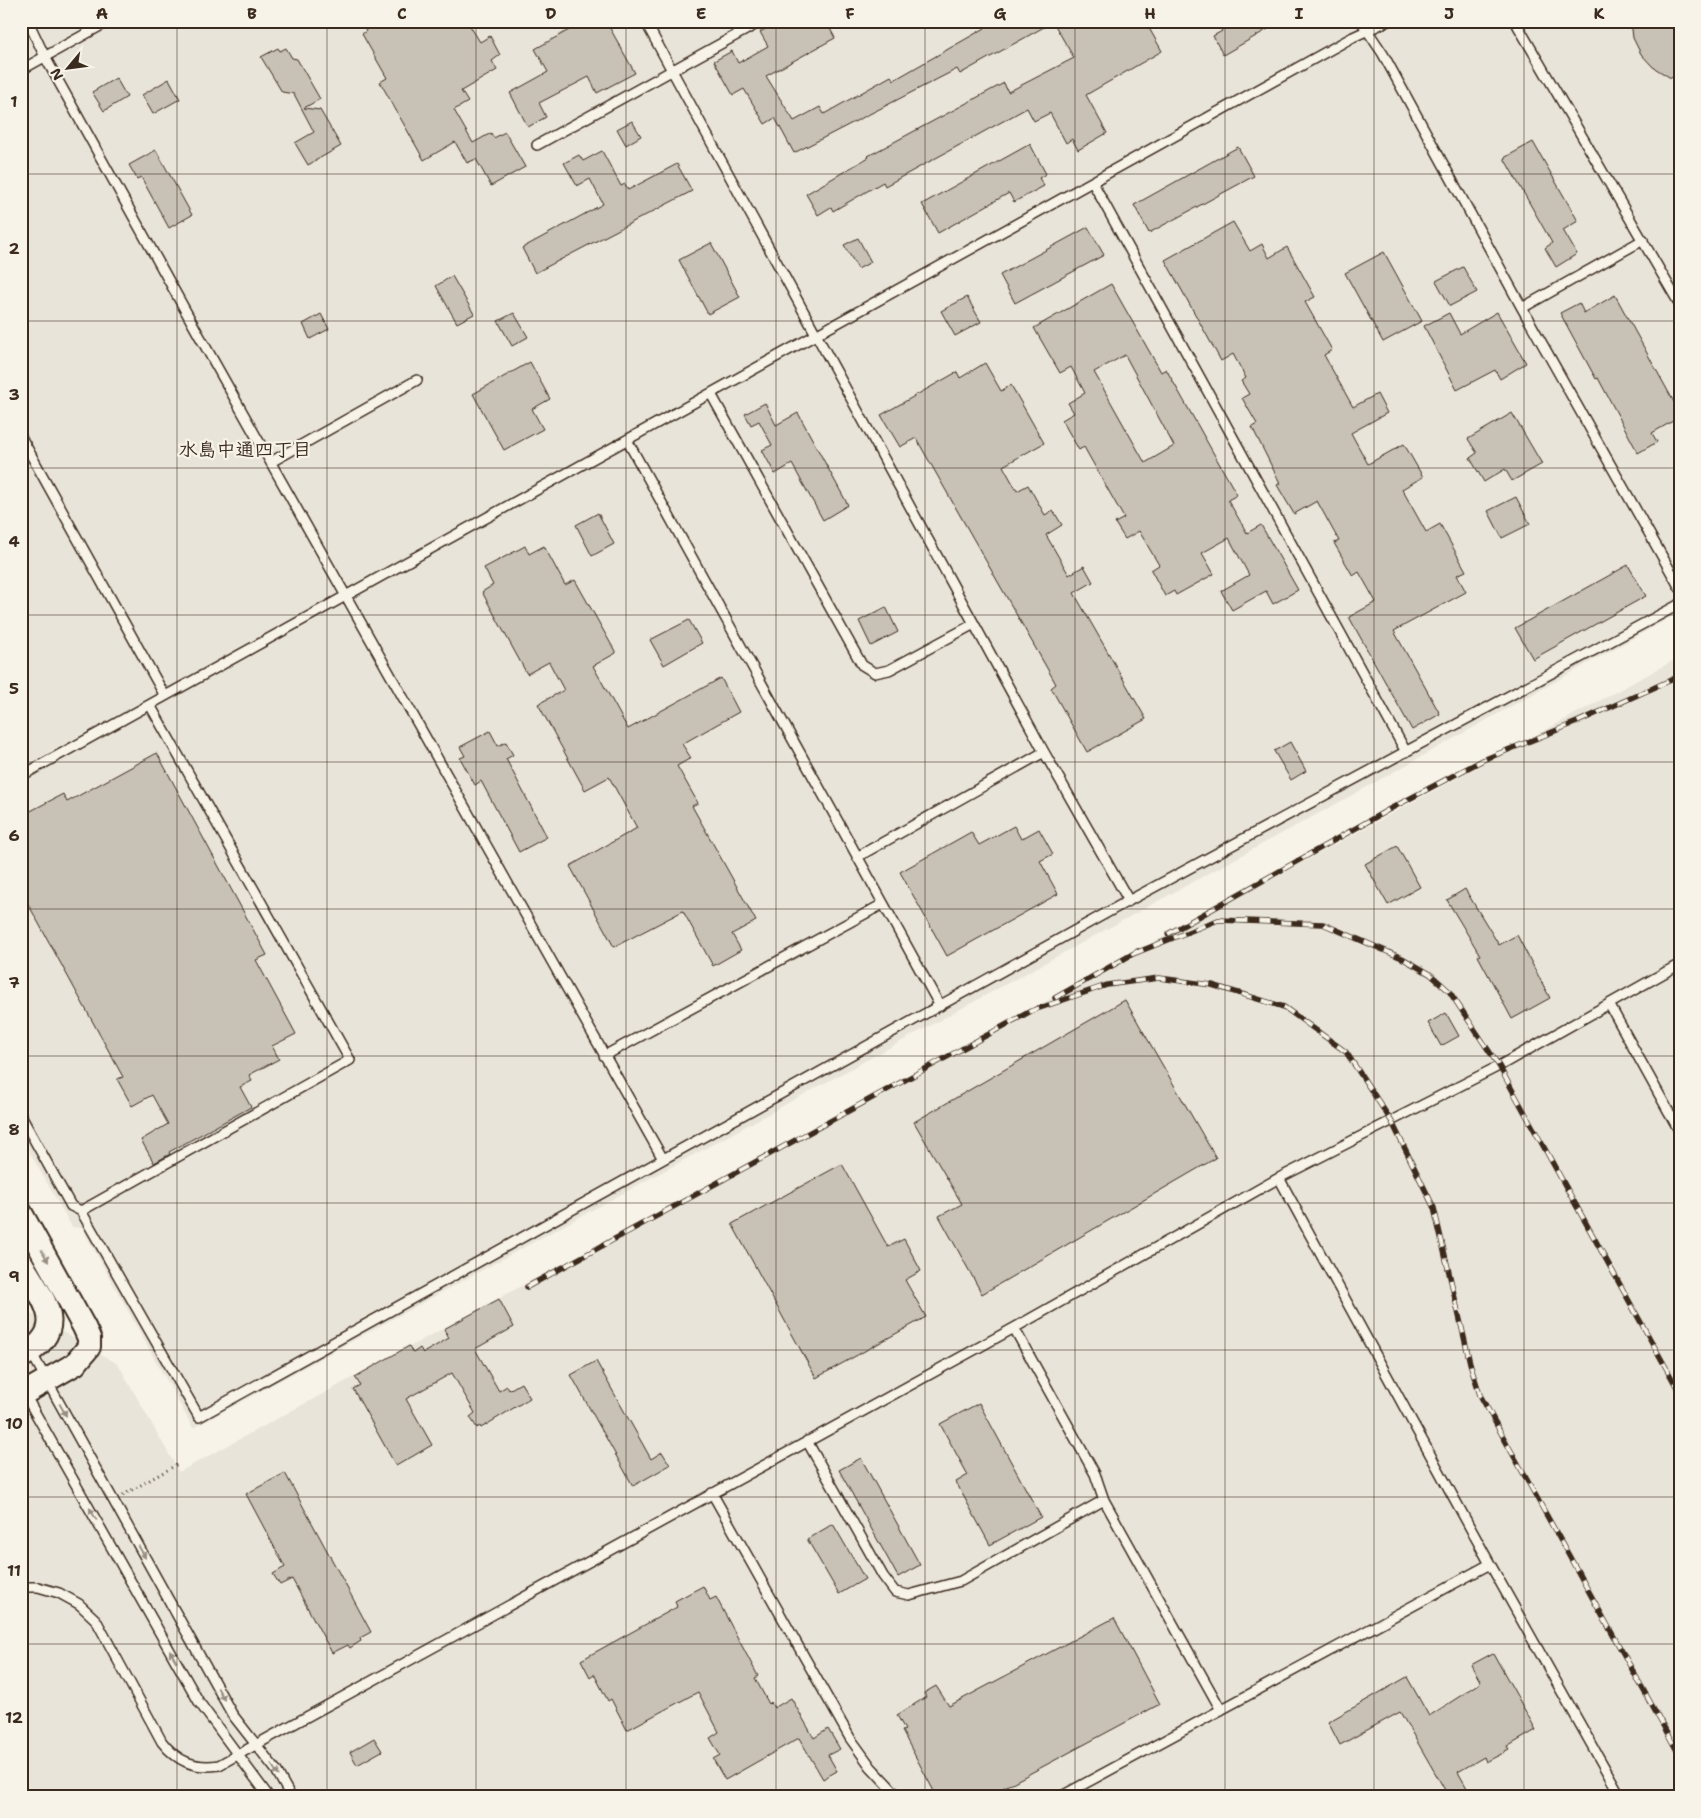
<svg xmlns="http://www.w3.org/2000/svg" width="1701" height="1818" font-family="'Shantell Sans','Klee One',sans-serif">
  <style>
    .built { fill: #e9e4d9 }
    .building { fill: #c8c1b6; stroke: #3b2a1e; fill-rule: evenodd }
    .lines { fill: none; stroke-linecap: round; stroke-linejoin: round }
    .service-casing { stroke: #3b2a1e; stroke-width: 12 }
    .tertiary-casing { stroke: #3b2a1e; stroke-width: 26 }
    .path { stroke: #3b2a1e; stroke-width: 3; stroke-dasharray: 1 4; stroke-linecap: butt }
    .service { stroke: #f7f3e8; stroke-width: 9 }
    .tertiary { stroke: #f7f3e8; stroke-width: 22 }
    .rail-casing { stroke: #3b2a1e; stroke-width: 5.5 }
    .rail { stroke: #f7f3e8; stroke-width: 4; stroke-dasharray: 11; stroke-linecap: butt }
    .oneway { fill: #998e83 }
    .grid { fill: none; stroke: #3b2a1e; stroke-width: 1; stroke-opacity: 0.55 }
    .labels { text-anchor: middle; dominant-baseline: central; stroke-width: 4.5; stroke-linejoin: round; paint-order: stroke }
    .neighbourhood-label { font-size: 19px; font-weight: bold; fill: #3b2a1e; stroke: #f7f3e8 }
    .neatline { fill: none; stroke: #3b2a1e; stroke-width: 2 }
    .grid-label { font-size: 16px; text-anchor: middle; font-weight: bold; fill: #3b2a1e }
  </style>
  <rect width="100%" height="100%" fill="#f7f3e8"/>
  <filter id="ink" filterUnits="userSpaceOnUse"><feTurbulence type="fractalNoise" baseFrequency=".02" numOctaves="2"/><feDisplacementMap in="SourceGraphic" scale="10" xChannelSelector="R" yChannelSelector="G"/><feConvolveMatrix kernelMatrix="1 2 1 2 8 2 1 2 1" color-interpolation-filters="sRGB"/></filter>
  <g filter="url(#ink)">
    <path class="built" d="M21 21H1680V612L1356 793 193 1428 82 1228 72 1227 21 1137Z
      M1680 657V1797H21V1298L30 1313 118 1364 179 1472Z"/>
    <path class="building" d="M361 21H467L480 42 490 36 500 55 492 61 497 70 461 91 468 102 454 110 473 143 491 133 494 138 505 132 525 167 491 186 476 159 467 163 455 142 424 160 380 82 387 78 362 34 366 31Z
      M585 21H606L635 73 597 93 589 77 539 103 546 117 528 127 510 93 548 72 535 49Z
      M780 21H806L809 27 820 21H826L835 38 766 76 794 121 820 107 824 114 891 76 894 80 985 28 981 21H1145L1162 51 1086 95 1107 133 1078 150 1072 139 1066 143 1050 113 1034 121 1027 108 885 186 883 182 833 211 831 207 818 215 806 194 869 157 868 156 1004 83 1008 92 1074 58 1053 22 960 74 957 69 794 153 775 118 765 124 744 89 733 95 714 61 732 51 738 63 768 46 760 32Z
      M1217 21H1282L1223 55 1213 36 1222 31Z
      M1631 21H1680V79L1669 77 1653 67 1641 54 1633 38Z
      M278 48 280 51 286 48 292 58 297 59 320 99 304 108 320 110 341 146 308 165 295 143 314 132 294 94 282 92 261 57Z
      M116 78 127 97 104 111 92 92Z
      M169 79 180 99 153 114 142 95Z
      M632 121 641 136 626 145 617 129Z
      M1533 142 1578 221 1563 230 1577 254 1556 267 1545 248 1552 243 1504 158Z
      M1030 144 1046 174 1039 178 1044 186 1014 202 1009 193 938 233 922 204Z
      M1238 147 1254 176 1149 233 1134 205Z
      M156 150 192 215 169 228 141 177 137 179 129 165Z
      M602 151 621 186 625 184 628 190 677 164 692 191 535 273 522 248 603 204 590 179 577 186 564 163 579 155 583 161Z
      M1233 222 1250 251 1262 244 1269 258 1287 247 1315 297 1305 302 1332 350 1324 355 1353 407 1377 394 1387 413 1351 433 1368 464 1404 444 1423 477 1402 489 1426 532 1440 524 1466 571 1457 575 1466 592 1394 631 1440 714 1412 730 1349 617 1376 602 1359 572 1353 576 1334 543 1339 541 1317 501 1294 514 1277 485 1280 483 1252 427 1257 424 1242 398 1249 394 1241 381 1246 378 1233 354 1221 361 1165 260Z
      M1088 227 1104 255 1015 303 1000 275Z
      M858 238 871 262 858 269 844 245Z
      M711 243 740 297 708 314 679 260Z
      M1384 252 1422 321 1383 342 1345 273Z
      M1463 267 1477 292 1450 306 1436 281Z
      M452 276 474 314 457 323 436 286Z
      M1111 284 1161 372 1166 369 1237 495 1228 500 1247 533 1261 525 1298 590 1273 604 1266 591 1232 610 1221 591 1249 575 1229 538 1202 553 1214 574 1176 595 1174 591 1165 596 1151 570 1159 565 1139 531 1125 539 1115 523 1124 518 1084 447 1079 450 1062 420 1074 413 1068 403 1085 393 1071 367 1060 373 1034 328ZM1125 355 1174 446 1145 463 1094 372Z
      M1615 295 1680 413V417L1652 433 1657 442 1638 453 1598 378 1596 379 1560 313 1579 303 1584 313Z
      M967 297 981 322 955 336 941 311Z
      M1497 312 1526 363 1500 379 1495 370 1457 390 1424 326 1449 313 1460 334Z
      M514 313 528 337 512 346 498 321Z
      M321 314 329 329 310 339 303 324Z
      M530 362 550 399 532 409 543 429 504 450 473 394Z
      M985 363 1001 391 1011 385 1044 443 1003 466 1017 491 1028 485 1045 515 1053 510 1062 525 1046 535 1069 575 1084 566 1093 582 1074 593 1146 719 1087 752 1051 688 1056 684 916 438 900 447 881 415 957 372 960 378Z
      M765 403 776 425 798 413 848 505 823 520 792 464 775 474 762 450 772 445 759 421 751 425 745 414Z
      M1512 413 1542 464 1512 481 1505 469 1484 482 1470 458 1477 453 1468 439Z
      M1516 497 1530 524 1502 538 1488 511Z
      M598 513 614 544 592 556 576 525Z
      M525 546 529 554 544 546 565 585 575 580 616 653 593 666 628 729 721 678 739 712 682 744 691 758 677 766 698 803 692 806 756 921 732 934 741 950 713 966 683 911 614 947 570 866 637 828 609 777 585 790 538 704 564 690 549 662 527 674 482 592 493 585 484 568Z
      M1628 565 1646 596 1533 659 1515 628Z
      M886 607 898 632 871 646 859 621Z
      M689 620 702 643 664 665 650 640Z
      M490 731 498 746 506 742 513 755 506 759 547 837 519 852 481 781 475 785 460 758 465 756 460 747Z
      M1290 742 1306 771 1291 780 1274 751Z
      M157 753 267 955 256 960 296 1034 272 1046 279 1059 249 1075 252 1081 240 1087 251 1107 169 1152 170 1154 154 1163 141 1140 168 1124 152 1095 132 1106 117 1079 123 1077 21 891V816L63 794 67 802Z
      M1014 826 1021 839 1039 829 1053 854 1040 861 1058 894 947 956 900 872 971 832 979 845Z
      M1397 846 1420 887 1388 905 1365 864Z
      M1465 889 1499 945 1517 935 1550 998 1512 1019 1478 956 1480 955 1447 900Z
      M1125 1000 1216 1158 982 1294 939 1216 962 1204 914 1122Z
      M1446 1013 1459 1036 1441 1046 1428 1023Z
      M842 1164 888 1247 904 1239 921 1271 905 1280 926 1317 816 1378 732 1224Z
      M499 1299 514 1327 475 1349 499 1391 507 1386 509 1390 521 1383 530 1398 481 1428 480 1426 477 1428 470 1417 475 1413 452 1373 406 1399 432 1445 396 1466 353 1389 360 1385 355 1377 409 1346 413 1353 420 1348 423 1353 449 1338 444 1329Z
      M596 1361 651 1459 662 1452 670 1465 633 1486 571 1375Z
      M979 1403 1041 1517 990 1545 956 1482 968 1475 940 1424Z
      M861 1458 920 1565 898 1577 839 1470Z
      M285 1473 371 1632 360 1638 361 1641 350 1648 348 1645 332 1653 292 1579 280 1585 273 1574 285 1567 246 1494Z
      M833 1524 865 1579 839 1594 807 1539Z
      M703 1586 710 1600 716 1597 758 1676 755 1678 769 1704 771 1702 774 1708 791 1698 814 1738 828 1729 840 1749 828 1755 837 1771 823 1779 799 1738 725 1780 713 1759 720 1755 710 1738 719 1732 698 1692 627 1730 611 1699 608 1701 594 1674 590 1677 581 1660 677 1607 675 1601Z
      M1114 1618 1160 1704 986 1797H937L902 1731 905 1730 897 1715 926 1697 924 1693 936 1686 949 1706Z
      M1493 1653 1536 1730 1507 1747 1509 1750 1486 1762 1484 1757 1458 1772 1472 1797H1449L1400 1712 1340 1745 1328 1722 1407 1677 1429 1716 1479 1684 1480 1681 1471 1665Z
      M374 1738 382 1751 357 1765 350 1752Z"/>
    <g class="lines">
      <g class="service-casing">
        <path id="service" d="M28 21 45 57 195 328 663 1159
          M645 21 1044 752 1129 901
          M1361 21 1383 54 1522 308 1680 588
          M1515 21 1680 305
          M21 70 109 21
          M537 145 762 21
          M1093 183 1406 752
          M1522 308 1643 240
          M711 394 862 665 875 673 889 670 974 624
          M21 437 165 696
          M627 440 940 1006
          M271 462 417 380
          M21 776 1353 37 1388 21
          M857 857 1044 752
          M1609 1004 1680 1132
          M604 1056 883 904
          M21 1116 71 1206 81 1211 199 1417 1119 906 1680 604
          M1279 1178 1490 1564 1621 1797
          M81 1211 350 1060 150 705
          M1014 1328 1095 1474 1104 1500 1221 1710
          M31 1352 232 1714 276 1770 291 1797
          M24 1393 199 1702 269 1797
          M807 1441 883 1576 895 1592 909 1595 961 1581 1104 1500
          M712 1493 850 1738 871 1767 899 1797
          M21 1587H38L59 1593 79 1604 96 1620 162 1742C177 1761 194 1769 219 1765L1014 1328 1279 1178 1499 1066 1680 964
          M1060 1797 1490 1564"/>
      </g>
      <g class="tertiary-casing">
        <path id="tertiary" d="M21 1213 84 1327 89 1338V1347L75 1364 21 1395
          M21 1262C42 1300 73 1328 21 1357"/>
      </g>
      <path class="path" d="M123 1495 178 1464"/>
      <use href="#service" class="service"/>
      <use href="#tertiary" class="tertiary"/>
      <g class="rail-casing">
        <path id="rail" d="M1168 934 1388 810 1483 760 1577 722 1680 676
          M1133 954 1218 920 1323 924 1402 958 1430 974 1449 991 1499 1066 1680 1393
          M1055 998 1138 951
          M527 1287 1031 1011 1107 985 1159 978 1212 985 1284 1007 1346 1052 1392 1122 1434 1208 1470 1363 1480 1395 1680 1756"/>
      </g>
      <use href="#rail" class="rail"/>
    </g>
    <defs><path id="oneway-solid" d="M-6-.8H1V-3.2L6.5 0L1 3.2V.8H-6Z" transform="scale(1.25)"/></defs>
    <g class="oneway">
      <use href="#oneway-solid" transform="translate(45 1256) rotate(61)"/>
      <use href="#oneway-solid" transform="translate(63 1410) rotate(61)"/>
      <use href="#oneway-solid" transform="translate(93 1514) rotate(-120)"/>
      <use href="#oneway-solid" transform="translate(142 1552) rotate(61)"/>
      <use href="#oneway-solid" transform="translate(173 1656) rotate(-119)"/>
      <use href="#oneway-solid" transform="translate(221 1694) rotate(61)"/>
      <use href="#oneway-solid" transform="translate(275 1770) rotate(56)"/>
    </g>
  </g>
  <path class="grid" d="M177 21V1797M327 21V1797M476 21V1797M626 21V1797M776 21V1797M925 21V1797M1075 21V1797M1225 21V1797M1374 21V1797M1524 21V1797M21 174H1680M21 321H1680M21 468H1680M21 615H1680M21 762H1680M21 909H1680M21 1056H1680M21 1203H1680M21 1350H1680M21 1497H1680M21 1644H1680"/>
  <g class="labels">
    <g class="neighbourhood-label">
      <text x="245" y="449">水島中通四丁目</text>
    </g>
  </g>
  <rect width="1701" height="1818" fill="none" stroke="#f7f3e8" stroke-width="55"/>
  <g transform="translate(68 68) rotate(241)" stroke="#f7f3e8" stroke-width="4" paint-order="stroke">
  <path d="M0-4L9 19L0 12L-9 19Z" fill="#3b2a1e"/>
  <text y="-8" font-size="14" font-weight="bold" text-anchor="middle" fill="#3b2a1e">N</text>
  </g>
  <rect x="28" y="28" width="1646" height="1762" class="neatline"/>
  <g class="grid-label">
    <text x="102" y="19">A</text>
    <text x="252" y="19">B</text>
    <text x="402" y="19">C</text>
    <text x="551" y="19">D</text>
    <text x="701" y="19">E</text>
    <text x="850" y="19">F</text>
    <text x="1000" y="19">G</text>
    <text x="1150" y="19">H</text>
    <text x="1299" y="19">I</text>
    <text x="1449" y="19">J</text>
    <text x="1599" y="19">K</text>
    <text x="14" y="107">1</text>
    <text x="14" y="254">2</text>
    <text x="14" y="400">3</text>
    <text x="14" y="547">4</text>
    <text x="14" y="694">5</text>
    <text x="14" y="841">6</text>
    <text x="14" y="988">7</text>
    <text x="14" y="1135">8</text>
    <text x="14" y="1282">9</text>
    <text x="14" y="1429">10</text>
    <text x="14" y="1576">11</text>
    <text x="14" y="1723">12</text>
  </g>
</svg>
